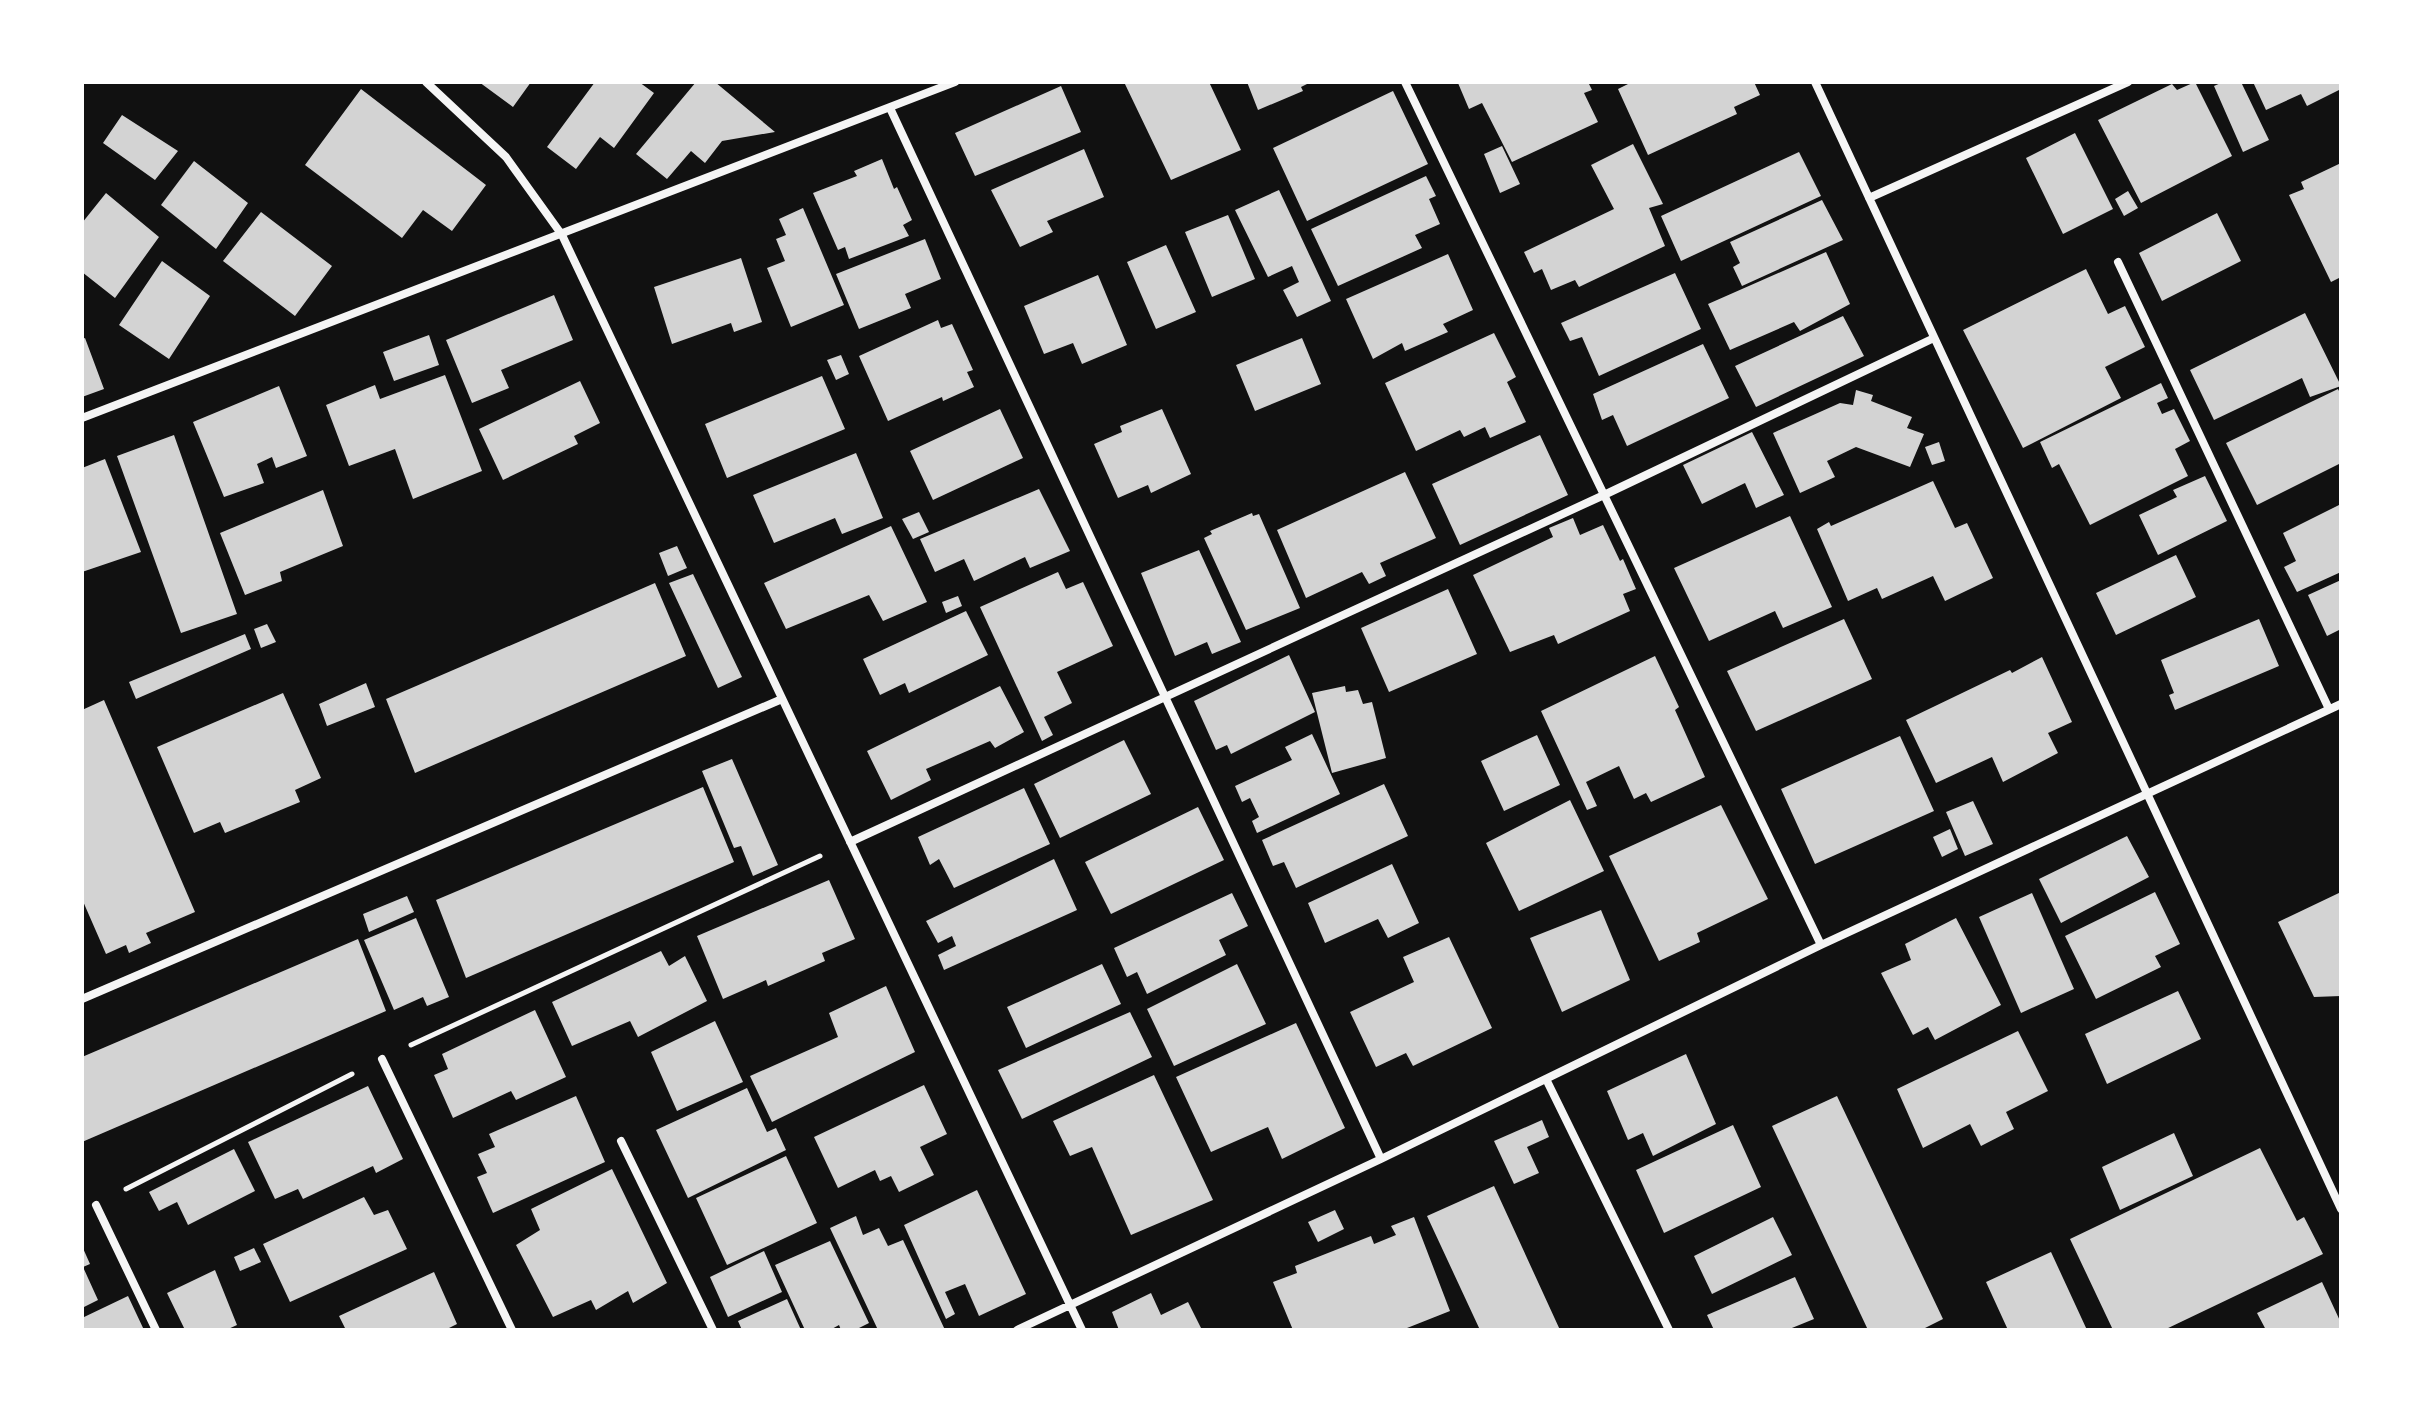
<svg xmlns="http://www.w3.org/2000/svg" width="2423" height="1412" font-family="'Fira Sans',sans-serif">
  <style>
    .building { fill: #d3d3d3 }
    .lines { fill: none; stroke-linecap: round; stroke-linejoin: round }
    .path { stroke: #f5f5f5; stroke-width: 5 }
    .minor { stroke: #f5f5f5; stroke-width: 8 }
  </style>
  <rect width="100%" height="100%" fill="#111"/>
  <path class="building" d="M479 82H531L513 107Z
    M595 82H639L654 93 614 148 600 137 576 169 547 147Z
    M696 82H715L775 132 722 141 705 163 691 151 667 179 636 154Z
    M1124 82H1209L1241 150 1171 180Z
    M1247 82H1311L1301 87 1303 91 1258 110Z
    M1588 82 1592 90 1584 93 1598 122 1512 162 1482 103 1469 109 1458 83Z
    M1632 82H1754L1760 95 1734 107 1737 114 1648 155 1618 89Z
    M2195 82 2232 156 2141 203 2098 120 2172 84 2177 90Z
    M2223 82H2241L2269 140 2243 152 2214 86Z
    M2253 82H2341V89L2307 106 2301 94 2266 110Z
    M1061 86 1081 132 975 176 955 133Z
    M361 89 486 185 452 231 423 210 402 238 305 165Z
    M1393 91 1428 164 1307 221 1273 148Z
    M122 115 178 151 155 180 103 143Z
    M2075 133 2113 209 2063 234 2026 158Z
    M1633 144 1663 204 1649 208 1665 246 1579 287 1575 280 1551 290 1542 269 1534 273 1524 252 1614 209 1591 165Z
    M1502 146 1520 184 1500 193 1484 154Z
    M1084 149 1104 197 1047 221 1053 232 1020 247 991 190Z
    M1799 152 1821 196 1681 261 1661 216Z
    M882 159 894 189 897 187 912 220 903 225 909 236 849 259 845 247 838 250 813 193 857 176 854 171Z
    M194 161 248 203 216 249 161 205Z
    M2341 163V277L2331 282 2289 195 2304 189 2301 182Z
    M1426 176 1436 196 1429 199 1440 224 1415 235 1422 248 1338 286 1311 229Z
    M1279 190 1331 301 1297 317 1283 290 1299 282 1292 266 1268 277 1235 210Z
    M2128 191 2138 208 2124 216 2115 199Z
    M106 193 159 237 115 298 82 272V223Z
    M1822 200 1843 240 1742 286 1733 267 1740 263 1730 242Z
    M803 208 844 305 791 327 767 268 785 261 776 239 786 235 779 219Z
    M261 212 332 266 295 316 223 261Z
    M2217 213 2241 261 2162 301 2139 253Z
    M1228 215 1255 279 1212 297 1185 232Z
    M925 239 941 279 905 294 911 308 859 329 836 274Z
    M1166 245 1196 312 1156 329 1127 262Z
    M1826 252 1850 304 1800 331 1794 322 1730 350 1708 304Z
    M1448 254 1473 310 1443 324 1448 332 1405 351 1402 343 1373 359 1346 299Z
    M741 258 762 322 734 332 731 323 672 344 654 287Z
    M162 261 210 296 169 359 119 325Z
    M2086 269 2108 314 2125 306 2145 347 2105 367 2121 398 2023 448 1963 330Z
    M1675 273 1701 329 1599 376 1582 337 1570 341 1561 323Z
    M1098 275 1127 345 1082 364 1073 343 1044 354 1024 306Z
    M554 295 573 340 501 370 509 388 472 403 446 340Z
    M2305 313 2341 386 2310 397 2302 378 2214 420 2190 370Z
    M1843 316 1864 356 1756 407 1735 366Z
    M938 320 941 328 952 324 973 370 967 372 974 387 943 401 942 397 888 421 859 356Z
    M1494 333 1516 377 1507 382 1526 422 1490 438 1485 427 1464 437 1460 430 1416 451 1385 383Z
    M429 335 439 365 394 381 383 352Z
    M85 338 104 389 82 397V339Z
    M1302 338 1321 384 1255 411 1236 365Z
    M1703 344 1729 398 1627 446 1613 415 1602 420 1593 394Z
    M841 355 849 374 836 380 827 360Z
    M445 375 482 471 413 499 395 449 349 466 326 405 375 385 380 399Z
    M822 376 845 429 727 478 705 424Z
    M580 381 600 423 574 436 578 444 503 480 479 429Z
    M2161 383 2168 398 2157 403 2162 414 2174 409 2190 441 2175 449 2188 476 2090 525 2059 464 2052 468 2040 442Z
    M279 386 307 456 276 468 272 457 257 464 264 483 224 497 193 422Z
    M2338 389 2341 395V463L2257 505 2226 443Z
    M1856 390 1873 395 1871 401 1912 417 1907 428 1924 434 1910 467 1856 447 1827 461 1835 477 1800 493 1773 433 1840 403 1853 405Z
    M1000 409 1023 458 933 500 910 451Z
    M1162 409 1191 474 1151 493 1148 485 1118 498 1094 444 1122 432 1120 426Z
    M1752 432 1784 495 1756 508 1745 483 1702 504 1683 465Z
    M174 435 237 614 181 633 117 456Z
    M1540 435 1568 495 1460 545 1432 484Z
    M1939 442 1945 461 1932 465 1925 447Z
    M856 453 883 518 842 534 835 518 774 543 753 495Z
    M105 459 141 552 82 572V468Z
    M1405 472 1436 538 1380 563 1386 576 1369 584 1362 572 1306 598 1277 530Z
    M2205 476 2227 521 2158 555 2139 515 2177 497 2173 490Z
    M1933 481 1955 528 1967 523 1993 578 1945 601 1933 576 1882 599 1877 588 1848 601 1817 529 1829 522 1831 526Z
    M1039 489 1070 551 1030 568 1025 557 974 581 964 559 935 572 920 539Z
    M323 490 343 546 280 572 282 581 245 595 220 533Z
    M2341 504V572L2297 592 2284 567 2296 561 2283 533Z
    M919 512 929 532 913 539 902 519Z
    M1252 513 1253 516 1259 514 1300 608 1246 630 1204 538 1212 534 1210 531Z
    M1790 516 1832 607 1783 628 1775 611 1709 641 1674 568Z
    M1573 518 1580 535 1603 525 1620 561 1623 559 1636 589 1623 594 1630 611 1558 644 1554 635 1510 652 1473 575 1553 537 1549 528Z
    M891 526 927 602 883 621 869 595 786 629 764 583Z
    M677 546 687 568 668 576 659 553Z
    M1199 550 1241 642 1212 654 1207 642 1175 656 1141 573Z
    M2176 555 2196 597 2116 635 2096 593Z
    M1058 572 1066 589 1083 582 1113 646 1057 672 1072 703 1044 717 1053 735 1042 741 980 607Z
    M693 574 742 677 718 688 669 583Z
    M2341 580V629L2327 636 2308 595Z
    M655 583 686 656 415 773 386 699Z
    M1448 589 1477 654 1389 692 1361 628Z
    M958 596 962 606 946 613 942 602Z
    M966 611 988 655 909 693 905 683 880 695 863 659Z
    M1844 619 1872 679 1756 731 1727 671Z
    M2259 619 2279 666 2175 710 2169 695 2174 693 2161 660Z
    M267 624 276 642 261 648 254 629Z
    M245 634 251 649 136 699 129 682Z
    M1289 655 1315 712 1231 754 1227 745 1216 750 1194 701Z
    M1655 656 1679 707 1675 710 1705 777 1651 802 1646 793 1634 799 1619 766 1586 782 1597 806 1587 810 1541 711Z
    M2042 657 2072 722 2048 733 2058 753 2003 782 1992 757 1936 783 1906 720 2010 670 2012 673Z
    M366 683 375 707 327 726 319 704Z
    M1000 686 1024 732 995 748 990 741 926 769 931 780 891 800 867 751Z
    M1345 686 1346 692 1358 690 1363 704 1372 702 1386 758 1332 773 1312 693Z
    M283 693 321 778 295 790 300 802 225 833 220 822 194 833 157 747Z
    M104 700 195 912 146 933 151 943 129 953 126 945 106 954 82 899V710Z
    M1312 734 1340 794 1257 833 1252 821 1259 817 1250 798 1242 802 1235 786 1292 760 1285 747Z
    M1537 735 1560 785 1504 811 1481 761Z
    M1900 736 1934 811 1815 864 1781 789Z
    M1124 740 1151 794 1060 838 1034 784Z
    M732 759 778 865 753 876 741 846 734 848 702 771Z
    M1384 784 1408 836 1296 888 1284 862 1273 866 1262 840Z
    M703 787 734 862 466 978 436 900Z
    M1024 788 1050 844 954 888 939 859 930 865 918 837Z
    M1570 800 1604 871 1519 911 1486 843Z
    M1973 801 1993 844 1965 856 1946 812Z
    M1721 805 1768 899 1697 933 1700 942 1659 961 1609 856Z
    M1198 807 1224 860 1111 914 1085 862Z
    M1950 829 1958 849 1942 857 1933 837Z
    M2127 836 2149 877 2061 923 2039 879Z
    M1054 859 1077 910 944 970 938 955 956 946 952 936 938 943 926 921Z
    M1392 864 1419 923 1388 938 1378 919 1325 943 1308 903Z
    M829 880 855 939 822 953 825 961 768 986 766 980 723 999 697 936Z
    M2155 892 2180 944 2155 956 2161 967 2096 999 2065 936Z
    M2341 892V996L2314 997 2278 922Z
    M1232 893 1248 926 1219 940 1226 955 1147 994 1137 972 1127 977 1114 948Z
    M2032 893 2074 989 2021 1013 1979 917Z
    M407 896 414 912 369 932 363 914Z
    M1601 910 1630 980 1562 1012 1530 938Z
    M416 918 449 997 427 1006 423 997 394 1010 364 940Z
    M1956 918 2001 1005 1935 1040 1928 1027 1913 1035 1881 973 1911 960 1905 944Z
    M1449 937 1492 1028 1413 1066 1406 1053 1376 1067 1350 1012 1414 982 1403 957Z
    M358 939 386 1011 82 1142V1057Z
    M661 951 669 966 685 956 707 1001 638 1037 630 1021 572 1046 552 1002Z
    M1102 964 1121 1004 1026 1048 1007 1007Z
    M1237 964 1266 1024 1174 1066 1147 1009Z
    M886 986 915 1052 772 1122 750 1076 838 1037 829 1013Z
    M2178 991 2201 1039 2107 1084 2085 1034Z
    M535 1010 566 1077 516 1100 511 1091 453 1118 434 1075 448 1069 442 1054Z
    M1130 1012 1152 1057 1022 1119 998 1070Z
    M715 1021 743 1082 677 1111 651 1052Z
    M1296 1023 1345 1128 1282 1159 1268 1127 1211 1152 1176 1077Z
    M2018 1031 2048 1091 2006 1112 2014 1129 1981 1146 1970 1124 1923 1148 1897 1089Z
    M1686 1054 1716 1124 1653 1156 1643 1133 1628 1140 1607 1091Z
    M1154 1075 1213 1200 1131 1235 1092 1147 1070 1156 1053 1121Z
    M924 1085 947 1134 920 1147 934 1175 899 1192 891 1176 880 1181 875 1170 838 1188 814 1137Z
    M368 1086 403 1159 376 1173 373 1166 303 1199 298 1189 275 1199 248 1142Z
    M747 1088 767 1132 776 1128 786 1150 688 1198 656 1130Z
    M576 1096 605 1162 493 1213 477 1177 487 1173 478 1154 495 1147 489 1134Z
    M1837 1096 1943 1319 1921 1330H1868L1772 1126Z
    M1542 1120 1549 1137 1527 1147 1539 1173 1514 1184 1494 1141Z
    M1733 1125 1761 1187 1664 1233 1636 1170Z
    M2174 1133 2193 1176 2120 1210 2102 1167Z
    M2260 1148 2297 1221 2304 1217 2323 1254 2164 1330H2113L2070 1239Z
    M234 1149 255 1191 188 1225 177 1202 159 1211 149 1192Z
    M786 1156 817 1223 727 1265 696 1198Z
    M612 1169 667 1283 633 1303 628 1291 596 1310 591 1300 553 1317 516 1245 540 1230 531 1209Z
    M1494 1186 1560 1330H1480L1427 1216Z
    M977 1190 1026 1294 979 1316 965 1284 945 1292 955 1314 946 1319 904 1225Z
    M364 1197 374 1215 388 1210 407 1249 290 1302 263 1244Z
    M1335 1210 1344 1229 1318 1242 1308 1222Z
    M856 1216 863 1235 879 1228 888 1246 903 1240 945 1330H878L830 1228Z
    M1414 1217 1450 1311 1402 1330H1293L1273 1282 1297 1273 1295 1266 1371 1236 1374 1244 1396 1235 1391 1226Z
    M1773 1217 1792 1255 1712 1294 1694 1256Z
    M830 1241 869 1323 855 1330H841L839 1325 830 1330H805L775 1265Z
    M82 1246 90 1264 83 1267 98 1300 82 1308Z
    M254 1248 261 1262 240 1271 234 1257Z
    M764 1251 782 1292 728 1317 710 1277Z
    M2051 1252 2087 1330H2008L1986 1282Z
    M215 1270 237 1325 226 1330H185L167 1293Z
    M434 1272 457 1324 445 1330H346L339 1316Z
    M1795 1277 1814 1319 1787 1330H1714L1707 1315Z
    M2322 1282 2341 1323V1330H2266L2257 1313Z
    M1151 1293 1161 1315 1188 1302 1202 1330H1126L1125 1328 1119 1330 1112 1312Z
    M128 1296 144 1330H82V1318Z
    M787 1299 801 1330H742L738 1321Z"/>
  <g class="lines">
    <path class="path" d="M411 1045 820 856
      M126 1189 352 1074"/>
    <path class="minor" d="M426 82 506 157 562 235 1082 1330
      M1405 82 1821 945
      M1815 82 2341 1209
      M890 108 1381 1159
      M1869 198 2128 82
      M2118 262 2329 709
      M82 418 955 82
      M850 842 1604 495 1934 338
      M82 999 782 699
      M382 1059 512 1330
      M1546 1079 1669 1330
      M621 1141 713 1330
      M96 1205 156 1330
      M1017 1330 1381 1159 1821 945 2341 704"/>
  </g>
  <rect width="2423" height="1412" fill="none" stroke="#ffffff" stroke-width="168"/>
</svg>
